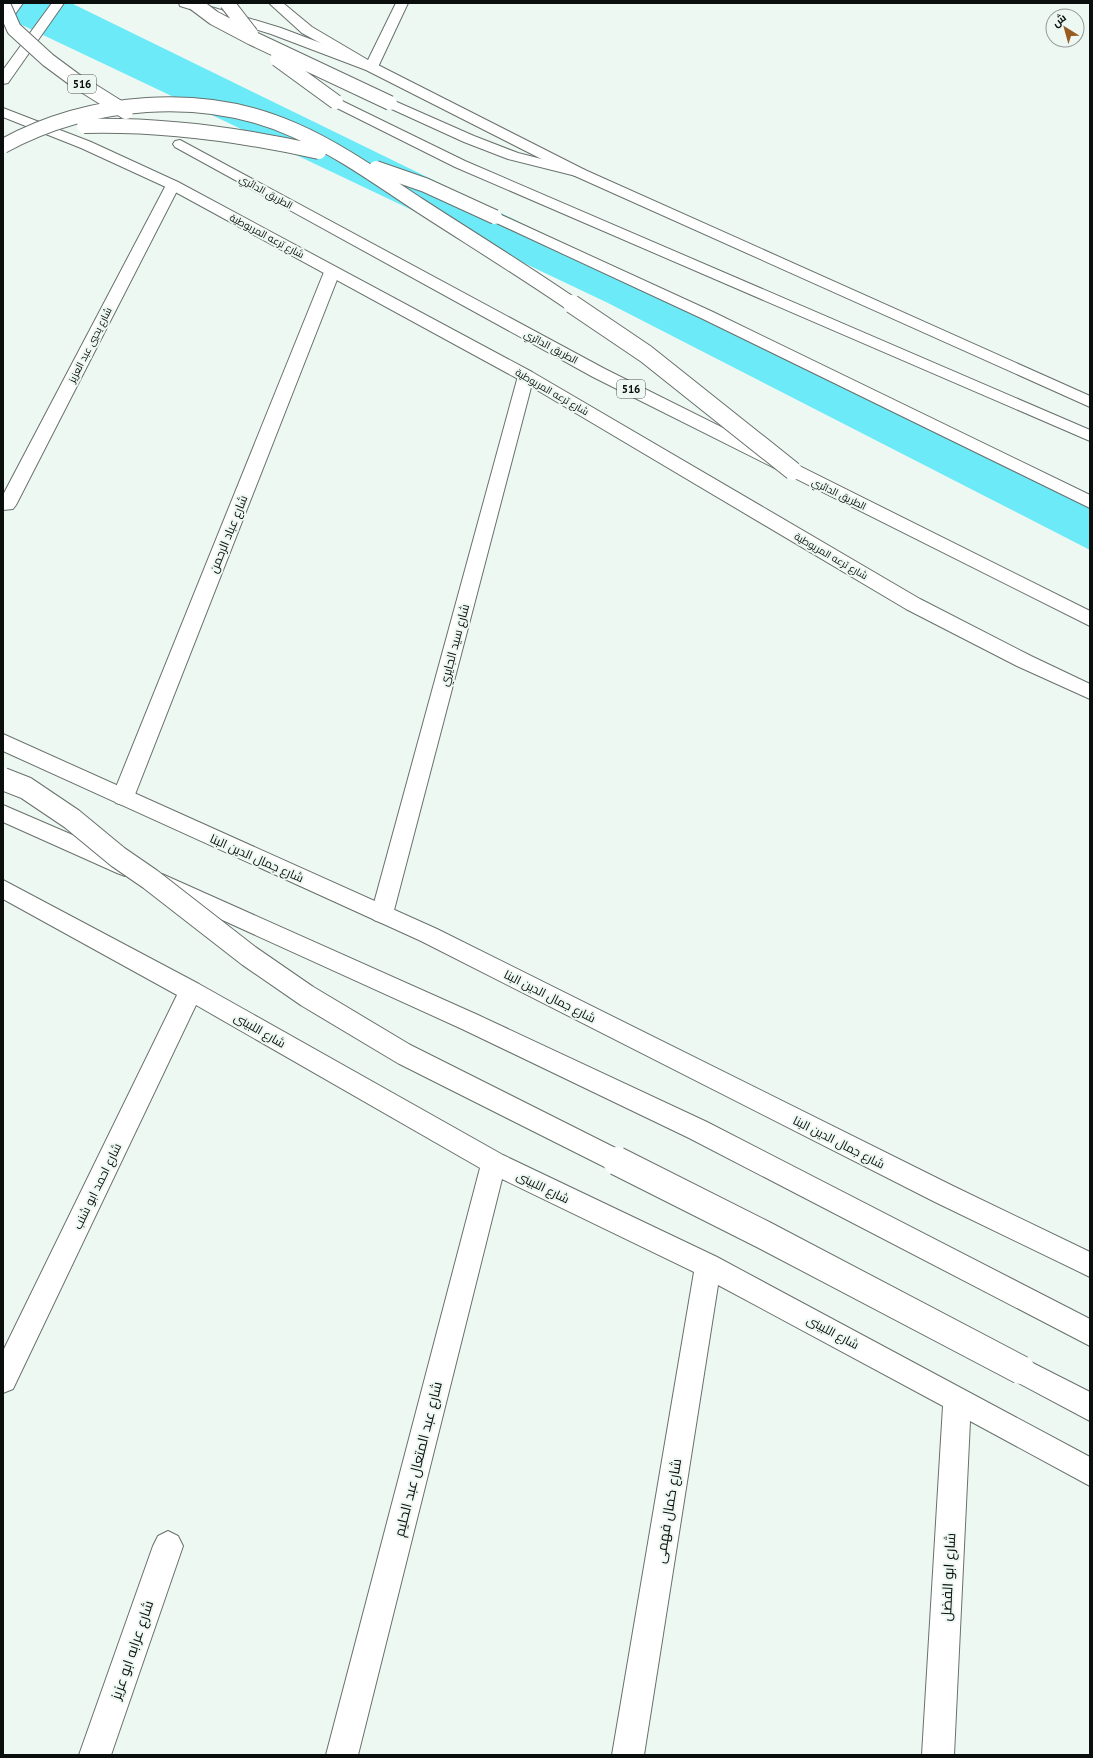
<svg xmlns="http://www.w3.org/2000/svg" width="1093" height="1758" font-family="'PT Sans',Cairo,sans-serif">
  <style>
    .water { fill: #6ceaf8 }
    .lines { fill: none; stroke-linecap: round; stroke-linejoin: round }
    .minor-casing { stroke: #68716c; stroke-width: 2 }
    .secondary-casing { stroke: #68716c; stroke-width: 2 }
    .motorway-casing { stroke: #68716c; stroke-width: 2 }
    .minor { fill: #fff; fill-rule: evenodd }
    .secondary { fill: #fff; fill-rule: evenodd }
    .motorway { fill: #fff; fill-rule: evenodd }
    .motorway-bridge-far3-casing { stroke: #68716c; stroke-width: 16; stroke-linecap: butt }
    .motorway-bridge-far2-casing { stroke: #68716c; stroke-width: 20; stroke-linecap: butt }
    .motorway-bridge-far1-casing { stroke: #68716c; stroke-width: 24; stroke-linecap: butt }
    .motorway-bridge-casing { stroke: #68716c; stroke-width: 30; stroke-linecap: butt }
    .motorway-bridge-far3 { stroke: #fff; stroke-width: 14 }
    .motorway-bridge-far2 { stroke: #fff; stroke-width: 18 }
    .motorway-bridge-far1 { stroke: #fff; stroke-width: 22 }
    .motorway-bridge { stroke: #fff; stroke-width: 28 }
    .labels { text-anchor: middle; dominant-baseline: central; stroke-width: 4; stroke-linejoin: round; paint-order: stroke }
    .far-street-label { font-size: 10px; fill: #0a0e0c; stroke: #eef8f3 }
    .shield { fill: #eef8f3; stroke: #4e5451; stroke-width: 1 }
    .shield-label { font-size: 11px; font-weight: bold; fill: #0a0e0c }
    .street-label { font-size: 12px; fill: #0a0e0c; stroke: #eef8f3 }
    .near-street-label { font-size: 14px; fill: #0a0e0c; stroke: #eef8f3 }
  </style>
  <rect width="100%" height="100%" fill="#eef8f3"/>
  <path class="water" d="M3 3H71L1090 501V550L608 303 3 16Z"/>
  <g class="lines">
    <g class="minor-casing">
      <path id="minor" d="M269 3H283L312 27 368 60 396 3H408L378 67 376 70 371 71 302 33Z
        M173 181 178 182 180 185 16 505 13 509 3 510V495L166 185 168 182Z
        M332 267 338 269 340 272 134 797 130 803 123 805 116 803 112 797 324 272 326 269Z
        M526 371 532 372 534 376 393 914 390 920 382 923 374 920 371 914 518 376 520 372Z
        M3 880 199 984 503 1155 717 1257 1090 1457V1486L970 1421 954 1755H922L943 1406 718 1285 644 1755H612L694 1272 502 1179 358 1755H326L480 1168 196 1005 13 1389 3 1393V1351L177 995 3 899Z
        M168 1531 178 1536 183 1546 111 1755H79L153 1546 158 1536Z"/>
    </g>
    <g class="secondary-casing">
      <path id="secondary" d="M179 3H198L281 28 376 64 585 170 1090 396V407L575 176 366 70 271 34 180 6Z
        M3 108 91 142 178 182 532 372 920 599 1031 656 1090 684V699L1017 666 906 609 520 380 168 188 81 148 3 117Z
        M3 734 437 929 953 1186 1090 1252V1277L935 1202 421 941 3 751Z
        M3 805 133 861 136 867 133 873 125 876 117 873 3 822Z
        M162 874 478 1015 707 1122 1090 1319V1346L689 1138 462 1029 154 889 151 883 154 877Z"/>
    </g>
    <g class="motorway-casing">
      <path id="motorway" d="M10 3H23L8 24 3 25V12Z
        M52 3H64L8 83 3 84V70Z
        M336 98 465 161 1090 430V441L455 167 331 105 329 102 331 99Z
        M390 99 474 136 518 153 585 170 587 173 585 176 580 177 508 159 464 142 385 106 383 103 385 100Z
        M180 140 605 369 1090 611V626L593 377 175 147 173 144 175 141Z
        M495 212 713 312 1090 495V508L701 318 490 220 487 217 490 214Z
        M1021 1357 1090 1392V1421L1011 1379 1007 1370 1011 1361Z"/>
    </g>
    <use href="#minor" class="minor"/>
    <use href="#secondary" class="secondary"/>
    <use href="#motorway" class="motorway"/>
    <g class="motorway-bridge-far3-casing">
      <path id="motorway-bridge-far3" d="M194 3 214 18 252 38 390 103
        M227 3 251 34
        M3 4 14 29 48 60 75 80 126 112
        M277 59 336 102
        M84 126C162 124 243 135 319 152
        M3 146C89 99 203 89 294 130 338 149 378 178 419 205 470 238 522 270 573 305
        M376 168 425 185 495 217"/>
    </g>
    <g class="motorway-bridge-far2-casing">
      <path id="motorway-bridge-far2" d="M572 304 646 354 793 471"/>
    </g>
    <g class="motorway-bridge-far1-casing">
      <path id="motorway-bridge-far1" d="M3 779 26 788 72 819 118 857 150 879 249 956 307 996 404 1054 619 1162"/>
    </g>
    <g class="motorway-bridge-casing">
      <path id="motorway-bridge" d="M617 1161 764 1235 1021 1370"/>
    </g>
    <use href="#motorway-bridge-far3" class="motorway-bridge-far3"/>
    <use href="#motorway-bridge-far2" class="motorway-bridge-far2"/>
    <use href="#motorway-bridge-far1" class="motorway-bridge-far1"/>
    <use href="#motorway-bridge" class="motorway-bridge"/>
  </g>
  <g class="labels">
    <g class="far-street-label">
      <text transform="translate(266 192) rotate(29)">الطريق الدائري</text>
      <text transform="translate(267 236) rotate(28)">شارع ترعه المريوطية</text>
      <text transform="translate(90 345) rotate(-63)">شارع يحيي عبد العزيز</text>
      <text transform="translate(551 347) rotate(28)">الطريق الدائري</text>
      <text transform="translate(552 392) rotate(30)">شارع ترعه المريوطية</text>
      <text transform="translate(839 494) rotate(26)">الطريق الدائري</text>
      <text transform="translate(831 556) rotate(30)">شارع ترعه المريوطية</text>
    </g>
    <g class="shield">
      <rect x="68" y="75" width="28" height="18" rx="3"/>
      <rect x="617" y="380" width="28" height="18" rx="3"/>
    </g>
    <g class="shield-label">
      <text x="82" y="84">516</text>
      <text x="631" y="389">516</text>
    </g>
    <g class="street-label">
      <text transform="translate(228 534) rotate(-68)">شارع عباد الرحمن</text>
      <text transform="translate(454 645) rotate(-75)">شارع سيد الجايري</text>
      <text transform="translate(257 858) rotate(24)">شارع جمال الدين البنا</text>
      <text transform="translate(550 996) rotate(27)">شارع جمال الدين البنا</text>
      <text transform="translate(260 1030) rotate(30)">شارع اللبينى</text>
      <text transform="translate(839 1142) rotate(27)">شارع جمال الدين البنا</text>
      <text transform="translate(97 1186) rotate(-64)">شارع احمد ابو شنب</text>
      <text transform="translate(543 1187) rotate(26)">شارع اللبينى</text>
      <text transform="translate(833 1332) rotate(28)">شارع اللبينى</text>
    </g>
    <g class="near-street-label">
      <text transform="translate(418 1459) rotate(-76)">شارع عبد المتعال عبد الحليم</text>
      <text transform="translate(668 1511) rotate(-81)">شارع كمال فهمى</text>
      <text transform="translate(948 1577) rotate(-87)">شارع ابو الفضل</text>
      <text transform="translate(132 1650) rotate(-71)">شارع عرابه ابو عزيز</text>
    </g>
  </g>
  <rect width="1093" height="1758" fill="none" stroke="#0a0e0c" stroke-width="8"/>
  <g transform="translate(1065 28) rotate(323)"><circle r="19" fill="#eef8f3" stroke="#939a97"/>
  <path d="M0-3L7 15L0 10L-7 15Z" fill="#995b20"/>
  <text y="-6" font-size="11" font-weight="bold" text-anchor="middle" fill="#0a0e0c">ش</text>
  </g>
</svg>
